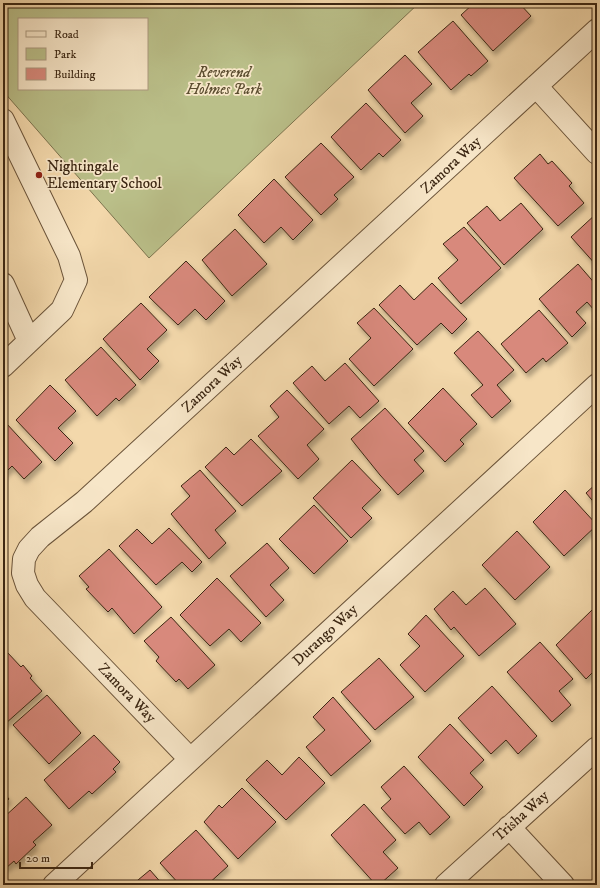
<svg xmlns="http://www.w3.org/2000/svg" width="600" height="888" font-family="'IM FELL DW Pica',serif">
  <style>
    .green { fill: #babf89; stroke: #7b734e; fill-rule: evenodd }
    .building { fill: #d8897c; stroke: #3c2713; filter: url(#shadow) }
    .lines { fill: none; stroke-linecap: round; stroke-linejoin: round }
    .minor-casing { stroke: #6a5339; stroke-width: 24 }
    .minor { stroke: #f7e6c8; stroke-width: 22 }
    .poi-dot { fill: #8f2418; stroke: #f7e6c8; stroke-width: 1.5 }
    .labels { text-anchor: middle; dominant-baseline: central; stroke-width: 3.5; stroke-linejoin: round; paint-order: stroke }
    .park-label { font-size: 15px; font-style: italic; fill: #5c4d30; stroke: #f7e6c8 }
    .street-label { font-size: 15px; fill: #3c2713; stroke: #f7e6c8 }
    .poi-label { font-size: 15px; fill: #3c2713; stroke: #f7e6c8; text-anchor: start }
  </style>
  <defs>
    <filter id="shadow"><feDropShadow dx="2.5" dy="4.5" stdDeviation="2" flood-color="#0004"/></filter>
  </defs>
  <rect width="100%" height="100%" fill="#f3d8ab"/>
  <filter id="stains"><feTurbulence type="fractalNoise" baseFrequency=".005" numOctaves="4"/><feColorMatrix values="0 0 0 0 .2 0 0 0 0 .09 0 0 0 0 .02 0 0 0 .5 -.17"/></filter>
  <radialGradient id="worn" r=".72"><stop offset=".6" stop-color="#630" stop-opacity="0"/><stop offset="1" stop-color="#630" stop-opacity=".3"/></radialGradient>
  <path class="green" d="M3 3H419L149 258 3 91ZM19 19H147V89H19Z"/>
  <path class="building" d="M474 3H519L531 16 493 51 461 15Z
    M453 21 488 61 471 76 469 74 451 90 418 52Z
    M405 55 432 84 411 103 423 116 405 133 368 90Z
    M366 103 401 140 383 157 379 153 361 170 331 137Z
    M321 143 354 177 334 195 338 199 321 215 285 177Z
    M540 154 548 164 552 161 572 183 569 186 584 203 558 226 514 178Z
    M274 179 313 220 293 240 281 227 264 243 238 215Z
    M521 203 543 229 504 265 467 223 487 206 500 221Z
    M597 213V266L571 237Z
    M464 227 501 268 461 304 438 278 458 260 443 244Z
    M235 229 267 264 232 296 202 260Z
    M186 261 225 301 206 320 195 309 178 325 149 297Z
    M578 264 597 286V308L595 311 587 302 576 312 586 323 572 337 539 299Z
    M432 283 467 319 452 334 441 323 417 345 379 305 400 285 414 300Z
    M141 303 167 330 147 349 159 361 140 380 103 339Z
    M374 308 413 349 374 386 349 359 371 338 357 323Z
    M539 310 568 343 546 362 543 358 526 373 501 344Z
    M478 331 514 370 497 385 511 401 492 418 471 395 483 385 454 353Z
    M101 347 136 385 119 401 116 398 97 416 65 380Z
    M345 363 379 401 360 418 349 406 329 424 293 383 312 366 325 381Z
    M50 385 76 411 58 428 73 443 55 461 16 420Z
    M443 388 477 424 460 440 464 444 445 462 408 423Z
    M287 390 324 429 307 445 319 459 298 479 258 436 279 417 270 406Z
    M385 408 424 451 414 460 424 471 398 495 380 475 351 439Z
    M6 423 42 462 24 479 12 466 3 475V425Z
    M251 439 282 471 242 506 205 467 226 447 234 455Z
    M597 457V468L592 462Z
    M352 460 381 490 362 508 372 518 351 538 313 498Z
    M200 470 236 511 215 530 226 543 209 559 171 514 190 496 181 486Z
    M597 483V506L586 493Z
    M565 490 597 525 564 556 533 522Z
    M314 505 348 541 314 574 279 539Z
    M169 528 202 562 192 572 182 562 156 585 119 546 137 529 152 544Z
    M517 531 550 567 515 600 482 565Z
    M267 543 289 568 270 585 284 600 266 617 230 576Z
    M109 549 162 607 134 634 112 608 108 612 86 589 89 587 79 576Z
    M217 578 261 623 241 642 229 629 210 646 180 615Z
    M485 588 516 624 479 656 454 627 451 630 434 609 453 591 466 605Z
    M592 610 597 615V668L586 679 556 645Z
    M426 615 464 656 425 692 400 665 420 646 408 634Z
    M171 617 215 665 188 689 179 679 176 682 156 661 159 657 144 641Z
    M540 642 573 679 559 691 571 705 552 722 507 672Z
    M7 652 21 667 23 665 32 676 30 678 42 691 5 724 3 722V656Z
    M379 658 414 697 375 730 341 692Z
    M492 686 537 736 518 754 506 740 491 754 458 718Z
    M47 695 81 733 49 764 13 725Z
    M333 697 371 741 331 776 306 747 325 730 313 717Z
    M450 724 484 760 470 773 483 787 464 806 418 757Z
    M94 735 120 762 113 769 116 772 92 794 89 791 69 809 44 780Z
    M299 757 325 783 286 820 246 780 267 760 282 775Z
    M404 766 450 817 430 835 419 822 405 834 381 808 391 799 381 787Z
    M242 788 276 822 238 859 204 822 219 805 222 808Z
    M3 792 9 799 3 804Z
    M26 797 52 825 33 842 36 845 16 864 14 861 6 868 3 865V818Z
    M364 804 396 840 383 852 398 868 379 885H376L331 835Z
    M196 830 228 866 207 885H180L160 863Z
    M597 839V850L592 844Z
    M150 870 163 885H132Z"/>
  <g class="lines">
    <g class="minor-casing">
      <path id="minor" d="M536 86 597 153
        M3 120 69 256 76 280 62 310 3 366
        M3 284 29 341
        M190 759 35 598 27 585 23 573 24 559 29 549 40 537 84 502 597 30
        M509 827 563 885
        M54 885 597 385
        M446 885 597 748"/>
    </g>
    <use href="#minor" class="minor"/>
  </g>
  <circle class="poi-dot" cx="39" cy="175" r="4"/>
  <g class="labels">
    <g class="park-label">
      <text x="224" y="72">Reverend<tspan x="224" dy="17">Holmes Park</tspan></text>
    </g>
    <g class="street-label">
      <text transform="translate(451 165) rotate(-43)">Zamora Way</text>
      <text transform="translate(212 384) rotate(-43)">Zamora Way</text>
      <text transform="translate(325 635) rotate(-43)">Durango Way</text>
      <text transform="translate(127 693) rotate(46)">Zamora Way</text>
      <text transform="translate(521 816) rotate(-42)">Trisha Way</text>
    </g>
    <g class="poi-label">
      <text x="47" y="166">Nightingale<tspan x="47" dy="17">Elementary School</tspan></text>
    </g>
  </g>
  <rect width="600" height="888" fill="none" stroke="#f3d8ab" stroke-width="16"/>
  <rect x="4" y="4" width="592" height="880" fill="none" stroke="#3c2713" stroke-width="2"/>
  <rect x="8" y="8" width="584" height="872" fill="none" stroke="#3c2713"/>
  <rect x="18" y="18" width="130" height="72" fill="#f7e6c8" stroke="#ac9a80"/>
  <rect x="26" y="31" width="20" height="6" fill="#f7e6c8" stroke="#ac9a80"/>
  <text x="54" y="38" font-size="12" fill="#3c2713">Road</text>
  <rect x="26" y="48" width="20" height="12" fill="#babf89" stroke="#ac9a80"/>
  <text x="54" y="58" font-size="12" fill="#3c2713">Park</text>
  <rect x="26" y="68" width="20" height="12" fill="#d8897c" stroke="#ac9a80"/>
  <text x="54" y="78" font-size="12" fill="#3c2713">Building</text>
  <path d="M20 862v6h72v-6" fill="none" stroke="#3c2713" stroke-width="2"/>
  <text x="26" y="862" font-size="12" fill="#3c2713" stroke="#f7e6c8" stroke-width="3" paint-order="stroke">20 m</text>
  <rect width="100%" height="100%" filter="url(#stains)"/>
  <rect width="100%" height="100%" fill="url(#worn)"/>
</svg>
